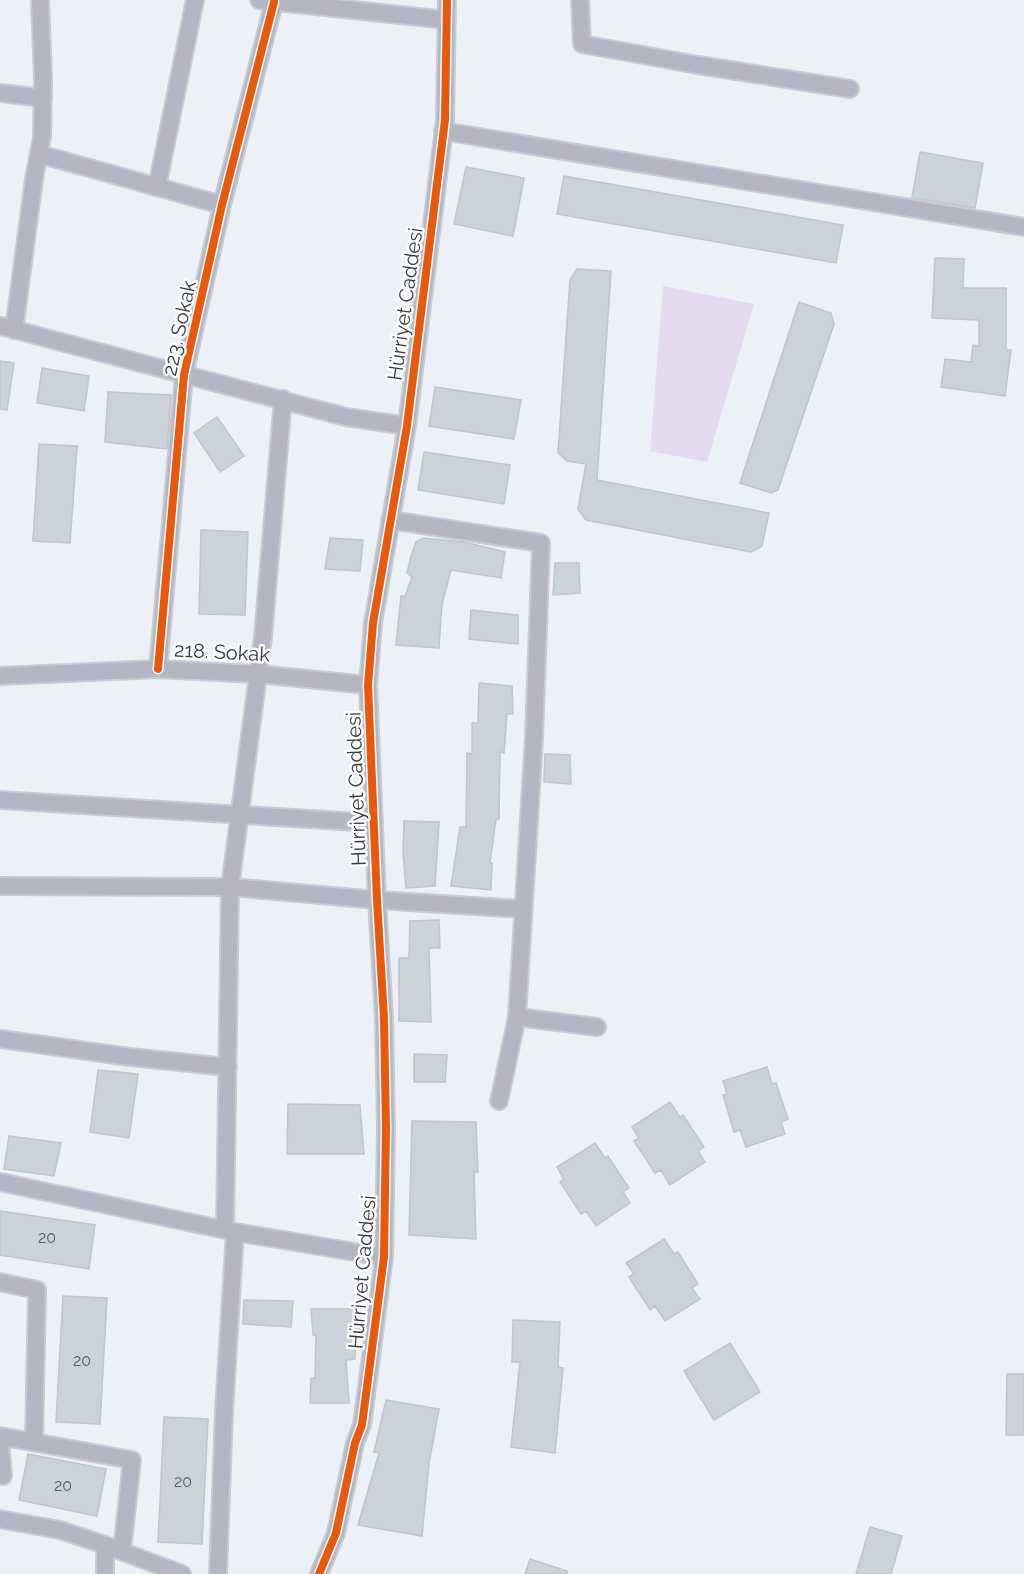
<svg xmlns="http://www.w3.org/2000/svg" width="1024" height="1574" font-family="Raleway,sans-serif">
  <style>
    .green { fill: #e5dbf0 }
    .building { fill: #ccd2d9; stroke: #bfc5cc; stroke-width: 1.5 }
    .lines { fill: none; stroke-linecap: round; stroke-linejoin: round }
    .minor-casing { stroke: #c8ccd2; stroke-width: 20 }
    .minor { stroke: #b6b5c3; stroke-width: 16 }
    .cycleway-casing { stroke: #fcfcfc; stroke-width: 11 }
    .cycleway { stroke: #e8590c; stroke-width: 8 }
    .labels { text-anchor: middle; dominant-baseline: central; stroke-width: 5; stroke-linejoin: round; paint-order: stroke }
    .number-label { font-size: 16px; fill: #5a5f68 }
    .street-label { font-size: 20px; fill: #343942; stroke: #fcfcfc }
  </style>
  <rect width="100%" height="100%" fill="#ecf0f7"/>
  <path class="green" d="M663 286 754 304 707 462 650 451Z"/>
  <path class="building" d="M920 152 983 163 975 208 912 198Z
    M466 167 524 178 513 236 454 224Z
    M564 176 843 225 836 263 557 214Z
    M935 258 964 259 963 288H1006V350H1011L1005 396 941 387 945 359 971 362 973 345 979 346V320L932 318Z
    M577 269 611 271 597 480 769 513 762 546 751 552 586 520 578 509 586 464 567 461 558 453 570 280Z
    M799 302 831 313 834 324 778 490 771 493 740 483Z
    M0 361 14 363 7 410 0 409Z
    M42 368 89 376 84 411 37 403Z
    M435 387 521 400 514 439 429 426Z
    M108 392 171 395 167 449 105 442Z
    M217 417 244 456 220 472 194 433Z
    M39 444 77 446 70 543 33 541Z
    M424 452 510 465 504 504 418 490Z
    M201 530 248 532 245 615 199 614Z
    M330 538 363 540 360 571 325 569Z
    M423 538 464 542 505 552 501 578 451 570 442 604 439 648 396 645 401 596H405L412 577 407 573 411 556 416 542Z
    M555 563H579L580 593 553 595Z
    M471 610 518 615V644L469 639Z
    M479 683 512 686 513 714H507L504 753 500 752 499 819H496L490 863H492L491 890 451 886 460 827H466L467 753 472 754V723H478Z
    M545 754 570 755 571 784 544 782Z
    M404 821 439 822 435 886 406 888 403 852Z
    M439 920 440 948H429L431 1022 399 1021V958H409L410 921Z
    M414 1054 447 1055 445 1082H414Z
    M767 1067 772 1084 776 1083 788 1119 781 1122 785 1134 746 1147 740 1130 734 1132 723 1095 727 1094 723 1081Z
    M98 1070 138 1074 129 1138 90 1132Z
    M670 1102 680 1117 683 1115 704 1147 698 1151 705 1162 670 1185 661 1170 655 1173 634 1141 639 1138 632 1127Z
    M288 1104 360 1105 364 1154H287Z
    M412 1121 476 1122 478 1172H474L476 1239 409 1235Z
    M9 1136 61 1143 54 1176 4 1169Z
    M595 1143 605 1158 608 1156 629 1188 623 1192 630 1203 596 1226 586 1211 581 1214 560 1182 564 1179 557 1167Z
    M0 1211 95 1225 89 1269 0 1255Z
    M664 1239 674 1254 678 1252 698 1284 692 1288 700 1299 665 1321 655 1306 650 1310 629 1277 634 1274 626 1263Z
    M63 1296 107 1298 100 1424 56 1422Z
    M244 1300 293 1301 291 1327 243 1324Z
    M311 1309H359V1334H355V1359L346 1360 349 1403H310L311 1378H315L316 1334 313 1335Z
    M513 1320 560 1322 558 1367 563 1368 555 1453 511 1447 520 1362H512Z
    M730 1343 760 1392 714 1420 684 1371Z
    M1007 1374H1024V1435H1006Z
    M386 1400 439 1409 429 1463 422 1536 358 1525 379 1453 374 1452Z
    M164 1417 208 1419 202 1544 158 1542Z
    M28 1454 106 1469 97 1516 19 1500Z
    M870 1527 902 1536 891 1574H856Z
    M530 1559 567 1571V1574H525Z"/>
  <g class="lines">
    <g class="minor-casing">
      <path id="minor" d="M259 0 447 20
        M580 0 582 44 698 65 850 89
        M0 93 43 98
        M443 131 1024 227
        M39 154 222 205
        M157 187 195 0
        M0 326 346 417 407 426
        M14 330 34 179 42 137 43 79 40 0
        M390 520 541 543 534 737 517 1017 499 1101
        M158 669 184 375 222 205 274 2
        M0 676 158 669 258 674 368 685
        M0 800 374 823
        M0 886 230 887 377 900 523 909
        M517 1017 597 1027
        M0 1039 130 1057 228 1067
        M0 1182 235 1232 384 1257
        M225 1230 230 887 263 637 283 399
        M0 1282 37 1290 34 1442
        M0 1436 132 1460 122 1551
        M0 1441 3 1476
        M0 1519 60 1530 105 1545 182 1574
        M105 1574V1545
        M218 1574 224 1411 235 1232
        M319 1574 336 1533 355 1443 362 1425 384 1257 386 1128 384 1018 377 900 368 685 373 623 407 426 445 120 447 0"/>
    </g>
    <use href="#minor" class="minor"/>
    <g class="cycleway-casing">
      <path id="cycleway" d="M158 669 184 375 222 205 274 2
        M319 1574 336 1533 355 1443 362 1425 384 1257 386 1128 384 1018 377 900 368 685 373 623 407 426 445 120 447 0"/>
    </g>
    <use href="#cycleway" class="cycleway"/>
  </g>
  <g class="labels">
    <g class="number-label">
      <text x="47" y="1237">20</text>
      <text x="82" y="1360">20</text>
      <text x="183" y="1481">20</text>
      <text x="63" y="1485">20</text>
    </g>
    <g class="street-label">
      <text transform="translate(405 304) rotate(-82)">Hürriyet Caddesi</text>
      <text transform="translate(179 328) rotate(-78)">223. Sokak</text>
      <text transform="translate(222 652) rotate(3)">218. Sokak</text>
      <text transform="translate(356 789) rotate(-92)">Hürriyet Caddesi</text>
      <text transform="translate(362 1272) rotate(-85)">Hürriyet Caddesi</text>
    </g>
  </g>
</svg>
